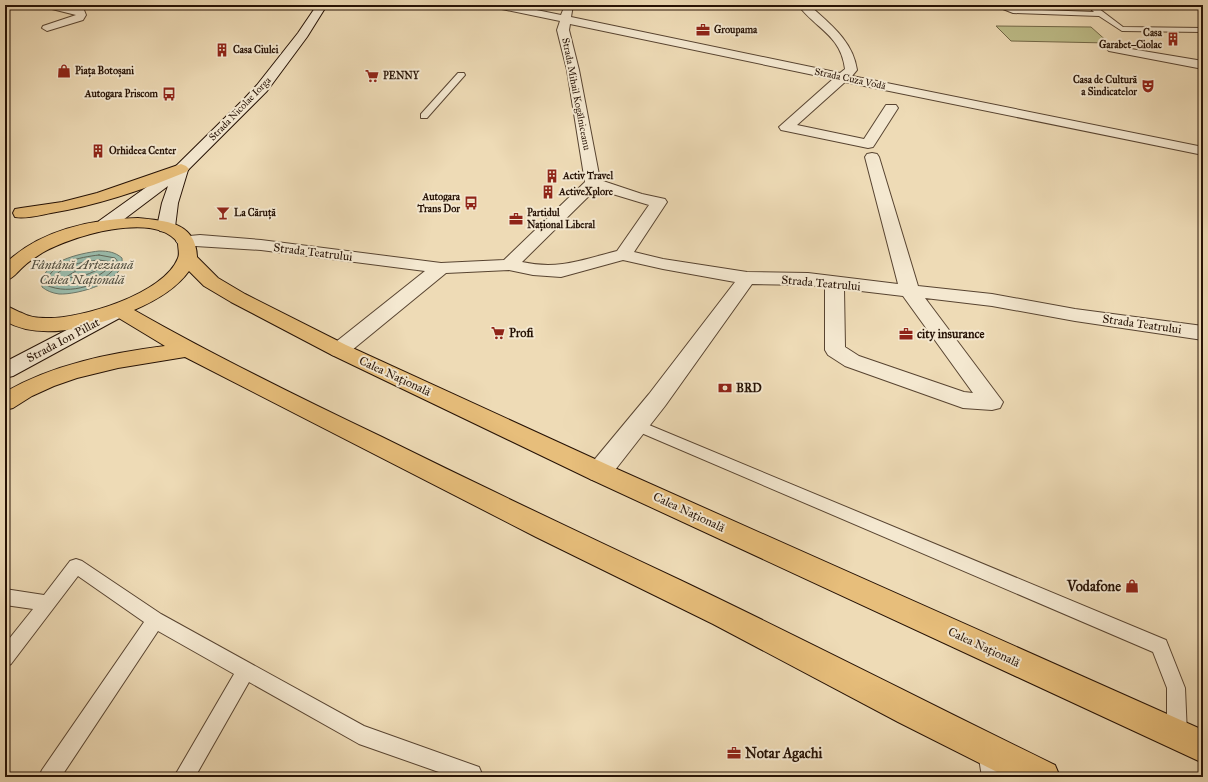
<svg xmlns="http://www.w3.org/2000/svg" width="1208" height="782" font-family="'IM FELL Great Primer',serif">
  <style>
    .green { fill: #bebe8a; stroke: #726848 }
    .water { fill: #9abbab; stroke: #6c7769 }
    .lines { fill: none; stroke-linecap: round; stroke-linejoin: round }
    .shore { stroke: #606658; stroke-width: 1 }
    .lane-casing { stroke: #584431; stroke-width: 2 }
    .street-casing { stroke: #584431; stroke-width: 2 }
    .secondary-casing { stroke: #261205; stroke-width: 2 }
    .primary-casing { stroke: #261205; stroke-width: 2 }
    .lane { fill: #f4e8d0; fill-rule: evenodd }
    .street { fill: #f4e8d0; fill-rule: evenodd }
    .secondary { fill: #f4e8d0; fill-rule: evenodd }
    .primary { fill: #e7be7b; fill-rule: evenodd }
    .labels { text-anchor: middle; dominant-baseline: central; stroke-width: 4; stroke-linejoin: round; paint-order: stroke }
    .far-poi-label { font-size: 10px; font-weight: bold; fill: #261205; stroke: #f4e8d0; text-anchor: start }
    .far-street-label { font-size: 10px; fill: #261205; stroke: #f4e8d0 }
    .street-label { font-size: 12px; fill: #261205; stroke: #f4e8d0 }
    .poi-label { font-size: 12px; font-weight: bold; fill: #261205; stroke: #f4e8d0; text-anchor: start }
    .water-label { font-size: 13px; font-style: italic; fill: #4f4d3f; stroke: #f4e8d0 }
    .near-poi-label { font-size: 14px; font-weight: bold; fill: #261205; stroke: #f4e8d0; text-anchor: end }
  </style>
  <rect width="100%" height="100%" fill="#eedbb6"/>
  <filter id="stains"><feTurbulence type="fractalNoise" baseFrequency=".005" numOctaves="4"/><feColorMatrix values="0 0 0 0 .2 0 0 0 0 .09 0 0 0 0 .02 0 0 0 .5 -.17"/></filter>
  <radialGradient id="worn" r=".72"><stop offset=".6" stop-color="#630" stop-opacity="0"/><stop offset="1" stop-color="#630" stop-opacity=".3"/></radialGradient>
  <path class="green" d="M996 26 1091 27 1109 43 1011 41Z"/>
  <path class="water" d="M99 251C108 251 115 252 122 258 126 282 77 295 59 294 52 293 47 291 42 287 38 262 81 253 99 251Z"/>
  <g class="lines">
    <path class="shore" d="M99 255 115 258 119 263C104 285 70 296 46 285 48 263 81 257 99 255Z
      M99 260 112 262 113 264C97 280 73 290 51 282 59 265 82 262 99 260Z
      M96 266 98 267 97 270C87 275 77 279 66 277L79 269Z"/>
    <g class="lane-casing">
      <path id="lane" d="M993 5H1002L1014 9 1094 12 1087 5H1094L1123 27 1203 28V32L1122 31 1099 16 1013 13Z
        M458 73H464L465 75 427 118H421V114Z
        M637 420 1166 640 1185 688 1187 735 1184 742 1177 745 1170 742 1167 735V688L1153 652 632 429 630 425 632 421Z
        M76 559 82 561 161 614 364 726 479 767 482 774 481 777H453L359 744 249 682 195 777H174L234 674 158 631 61 777H39L42 770 144 622 78 576 11 664 5 667V644L33 609 5 605V589L44 595 70 561Z
        M988 742 995 745 998 752 1002 777H982L978 752 981 745Z"/>
    </g>
    <g class="street-casing">
      <path id="street" d="M43 5C57 5 70 6 84 10L86 15 83 20 47 31 42 28 43 26 76 15 44 7Z
        M492 5H512L561 15 565 5H573L571 17 840 73 845 69C841 35 816 29 798 5H809C830 24 853 41 857 70L852 76 1203 147V155L845 82 797 125 864 139 886 105H896L898 108 875 144 873 147 868 148 786 131 781 130 779 127 833 79 570 24 569 30 579 70 600 180 642 194 665 199 667 202 634 252 663 259 747 272 808 273 898 284 865 157 867 154 872 153 877 154 879 157 918 286 992 294 1075 309 1203 326V340L1075 321 992 306 925 298 1003 402 1000 408 992 410 963 408 845 366 828 355 825 350V287L808 285 752 284 665 406 608 479 599 482 590 479 587 472 590 465 649 394 735 282 663 269 623 260 561 277 533 275 509 270 446 273 346 355 339 357 332 355 329 350 332 345 425 271 261 250 179 245 176 241 179 237 200 235 261 240 441 263 504 260 585 182 567 70 557 30 560 21 497 8ZM596 189 649 205 617 251C582 260 558 270 522 262ZM844 289 903 296 973 393 964 392 859 356 845 347Z
        M1113 46 1203 61V69L1109 51 1107 49 1109 47Z"/>
    </g>
    <g class="secondary-casing">
      <path id="secondary" d="M317 5H327L307 37 267 91 188 170 178 203 175 227 172 231 166 232 160 231 157 227 162 203 168 186 111 229 105 230 99 229 97 225 99 221 176 166 245 98 257 85 298 33Z
        M120 304 127 306 130 310 127 314 13 376 5 378V362L113 306Z"/>
    </g>
    <g class="primary-casing">
      <path id="primary" d="M181 164 186 166 189 169 186 172C143 190 98 205 51 213 40 215 27 219 15 217L13 213 15 209 21 208 62 202 97 193Z
        M138 218C166 221 196 222 197 257L218 278 245 294 346 345 608 465 1203 730V763L590 479 332 355 231 302 204 286 189 271C176 289 155 301 134 310 215 356 298 397 382 437 481 486 580 533 680 580 806 640 930 704 1055 765L1060 777H1007L898 722 713 624 536 537 185 357 118 368 77 378 54 386 32 396 13 408 5 410V392C54 364 110 353 165 346L117 317C84 329 38 340 5 321V306C11 307 16 311 22 313 29 317 38 318 46 318 81 319 164 294 178 258 180 254 178 248 178 243 155 210 69 237 42 253 36 257 29 261 24 266 17 272 14 278 5 281V264C39 230 92 219 138 218Z"/>
    </g>
    <use href="#lane" class="lane"/>
    <use href="#street" class="street"/>
    <use href="#secondary" class="secondary"/>
    <use href="#primary" class="primary"/>
  </g>
  <defs>
    <g id="office-bare" transform="scale(1.08)"><path d="M-6-3h4V-5.5h4V-3h4V5H-6ZM-1-4.5V-3h2v-1.5ZM-6 0V1H6V0Z" fill="#8f2418" stroke="#f4e8d0" stroke-width="2.5" paint-order="stroke"/></g>
    <g id="building-bare" transform="scale(1.08)"><path d="M-4-6H4V6H1V3H-1V6H-4ZM-2.5-4.3h1.7v1.8h-1.7ZM.8-4.3h1.7v1.8H.8ZM-2.5-1h1.7V.8h-1.7ZM.8-1h1.7V.8H.8Z" fill="#8f2418" stroke="#f4e8d0" stroke-width="2.5" paint-order="stroke"/></g>
    <g id="shop-bare" transform="scale(1.08)"><path d="M-5-2.5h2.3a2.7 3.5 0 0 1 5.4 0H5L5.5 6h-11ZM-1.5-2.5h3a1.5 2.3 0 0 0-3 0Z" fill="#8f2418" stroke="#f4e8d0" stroke-width="2.5" paint-order="stroke"/></g>
    <g id="supermarket-bare" transform="scale(1.08)"><path d="M-6-5.5h2.5l.6 2H6L4.5 2H-2.5L-4.4-4H-6ZM-1.5 3.2a1.3 1.3 0 1 0 .1 0ZM3 3.2a1.3 1.3 0 1 0 .1 0Z" fill="#8f2418" stroke="#f4e8d0" stroke-width="2.5" paint-order="stroke"/></g>
    <g id="theatre-bare" transform="scale(1.08)"><path d="M-5-5.5Q0-4 5-5.5V0Q5 5 0 6Q-5 5-5 0ZM-3.3-2.5H-1v1.5H-3.3ZM1-2.5H3.3v1.5H1ZM-2.8 1Q0 5.5 2.8 1Z" fill="#8f2418" stroke="#f4e8d0" stroke-width="2.5" paint-order="stroke"/></g>
    <g id="bus-bare" transform="scale(1.08)"><path d="M-5-6H5V4H4V6H2V4H-2V6H-4V4H-5ZM-3.5-4V0h7V-4ZM-3.5 1.2v1.5H-2V1.2ZM2 1.2v1.5H3.5V1.2Z" fill="#8f2418" stroke="#f4e8d0" stroke-width="2.5" paint-order="stroke"/></g>
    <g id="bar-bare" transform="scale(1.08)"><path d="M-6-5H6L.8 .8V4.5H3.5V6h-7V4.5H-.8V.8Z" fill="#8f2418" stroke="#f4e8d0" stroke-width="2.5" paint-order="stroke"/></g>
    <g id="bank-bare" transform="scale(1.08)"><path d="M-6-4H6V4H-6ZM0-2.3a2.3 2.3 0 1 0 0 4.6a2.3 2.3 0 1 0 0-4.6Z" fill="#8f2418" stroke="#f4e8d0" stroke-width="2.5" paint-order="stroke"/></g>
  </defs>
  <g fill-rule="evenodd">
    <use href="#office-bare" x="703" y="30"/>
    <use href="#building-bare" x="1173" y="39"/>
    <use href="#building-bare" x="222" y="50"/>
    <use href="#shop-bare" x="64" y="71"/>
    <use href="#supermarket-bare" x="372" y="76"/>
    <use href="#theatre-bare" x="1148" y="86"/>
    <use href="#bus-bare" x="169" y="94"/>
    <use href="#building-bare" x="98" y="151"/>
    <use href="#building-bare" x="552" y="176"/>
    <use href="#building-bare" x="548" y="192"/>
    <use href="#bus-bare" x="471" y="203"/>
    <use href="#bar-bare" x="223" y="213"/>
    <use href="#office-bare" x="516" y="219"/>
    <use href="#supermarket-bare" x="498" y="333"/>
    <use href="#office-bare" x="906" y="334"/>
    <use href="#bank-bare" x="725" y="388"/>
    <use href="#shop-bare" x="1132" y="586"/>
    <use href="#office-bare" x="734" y="753"/>
  </g>
  <g class="labels">
    <g class="far-poi-label">
      <text x="714" y="30">Groupama</text>
      <text x="1162" y="33" text-anchor="end">Casa<tspan x="1162" dy="12">Garabet–Ciolac</tspan></text>
      <text x="233" y="50">Casa Ciulei</text>
      <text x="75" y="71">Piața Botoșani</text>
      <text x="383" y="76">PENNY</text>
      <text x="1137" y="80" text-anchor="end">Casa de Cultură<tspan x="1137" dy="12">a Sindicatelor</tspan></text>
      <text x="158" y="94" text-anchor="end">Autogara Priscom</text>
      <text x="109" y="151">Orhideea Center</text>
      <text x="563" y="176">Activ Travel</text>
      <text x="559" y="192">ActiveXplore</text>
      <text x="460" y="197" text-anchor="end">Autogara<tspan x="460" dy="12">Trans Dor</tspan></text>
      <text x="234" y="213">La Căruță</text>
      <text x="527" y="213">Partidul<tspan x="527" dy="12">Național Liberal</tspan></text>
    </g>
    <g class="far-street-label">
      <text transform="translate(850 79) rotate(12)">Strada Cuza Vodă</text>
      <text transform="translate(576 94) rotate(79)">Strada Mihail Kogălniceanu</text>
      <text transform="translate(240 109) rotate(-46)">Strada Nicolae Iorga</text>
    </g>
    <g class="street-label">
      <text transform="translate(313 252) rotate(7)">Strada Teatrului</text>
      <text transform="translate(821 283) rotate(5)">Strada Teatrului</text>
      <text transform="translate(1142 324) rotate(8)">Strada Teatrului</text>
      <text transform="translate(63 340) rotate(-28)">Strada Ion Pillat</text>
      <text transform="translate(395 376) rotate(25)">Calea Națională</text>
      <text transform="translate(689 512) rotate(25)">Calea Națională</text>
      <text transform="translate(984 647) rotate(25)">Calea Națională</text>
    </g>
    <g class="poi-label">
      <text x="509" y="333">Profi</text>
      <text x="917" y="334">city insurance</text>
      <text x="736" y="388">BRD</text>
    </g>
    <g class="water-label">
      <text x="82" y="265">Fântână Arteziană<tspan x="82" dy="15">Calea Națională</tspan></text>
    </g>
    <g class="near-poi-label">
      <text x="1121" y="586">Vodafone</text>
      <text x="745" y="753" text-anchor="start">Notar Agachi</text>
    </g>
  </g>
  <rect width="1208" height="782" fill="none" stroke="#eedbb6" stroke-width="20"/>
  <rect x="6" y="6" width="1196" height="770" fill="none" stroke="#261205" stroke-width="2"/>
  <rect x="10" y="10" width="1188" height="762" fill="none" stroke="#261205"/>
  <rect width="100%" height="100%" filter="url(#stains)"/>
  <rect width="100%" height="100%" fill="url(#worn)"/>
</svg>
